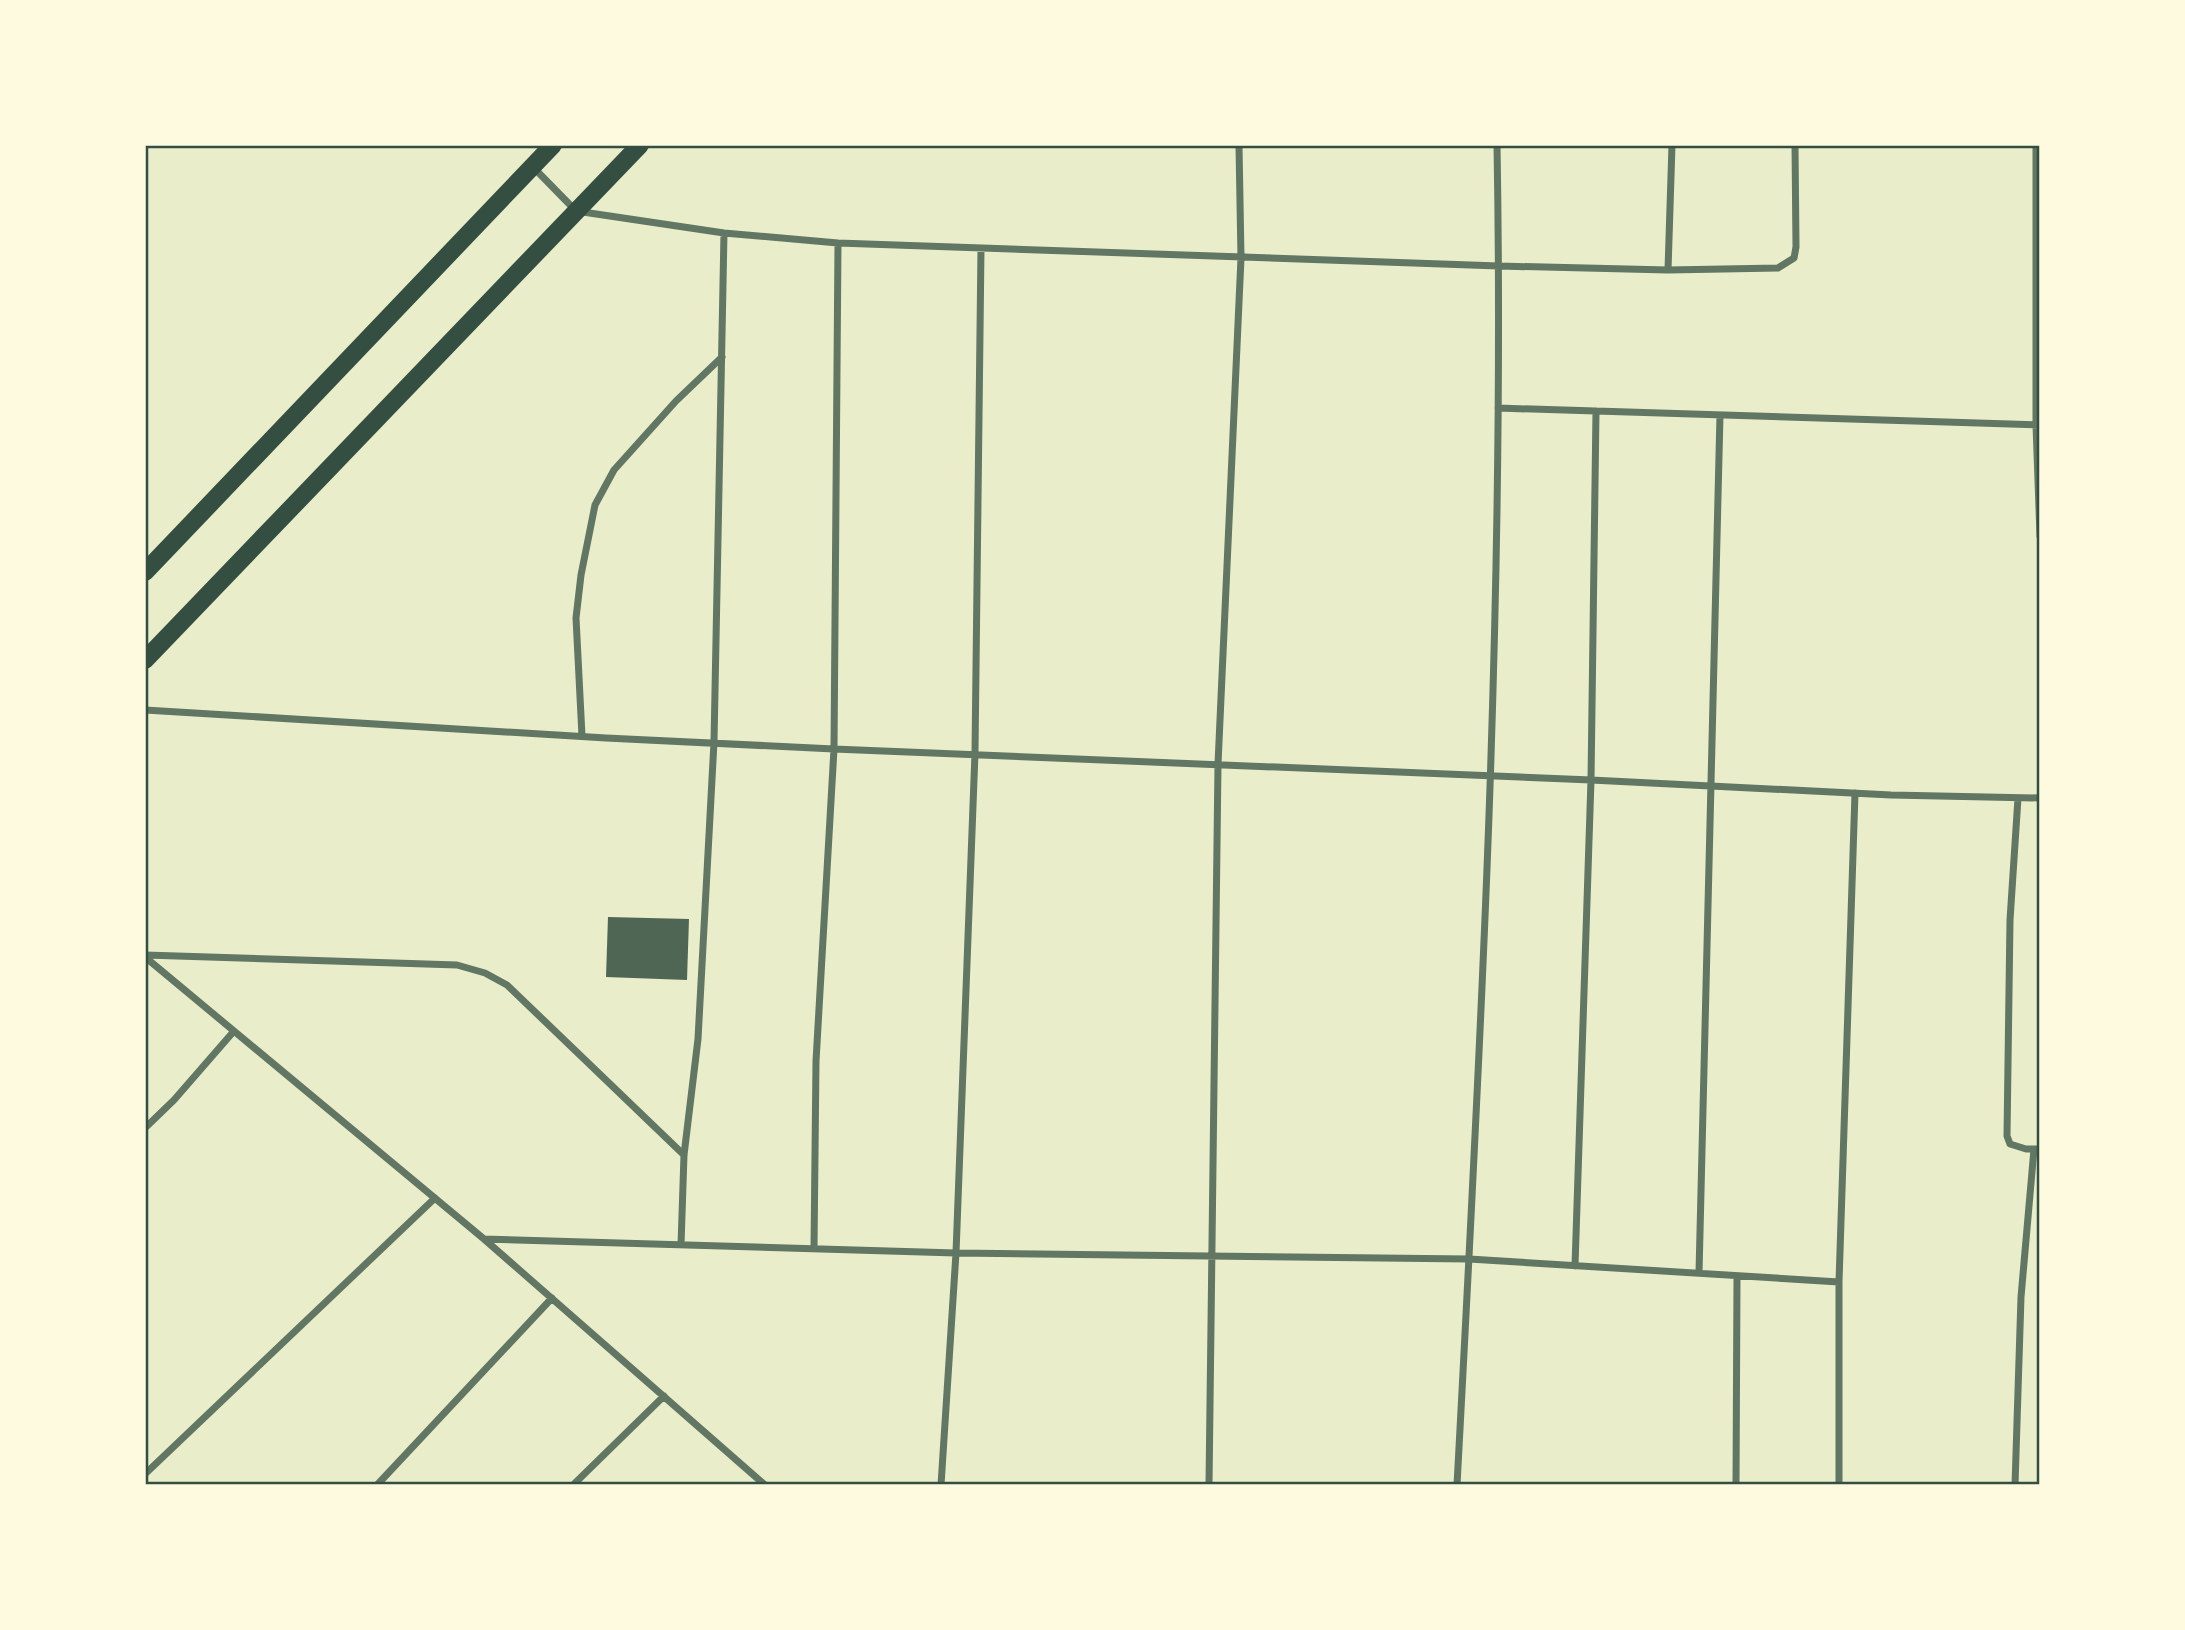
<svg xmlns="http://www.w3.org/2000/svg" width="2185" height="1630" font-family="'Titillium Web',sans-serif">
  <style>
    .building { fill: #4f6655 }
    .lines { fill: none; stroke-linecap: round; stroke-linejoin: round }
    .minor { stroke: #617663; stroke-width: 7 }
    .primary { stroke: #344e41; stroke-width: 18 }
    .neatline { fill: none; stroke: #344e41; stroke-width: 2.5 }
  </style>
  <rect width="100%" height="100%" fill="#e9edc9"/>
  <path class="building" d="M608 917 689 919 687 980 606 977Z"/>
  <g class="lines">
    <path class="minor" d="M2036 145V425L2040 536
      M533 167 576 211 724 233 838 243 1499 266 1668 270 1778 268 1794 258 1796 247 1795 145
      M1668 270 1672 145
      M1498 408 2040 425
      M145 710 606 738 834 749 1591 780 1891 795 2040 798
      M582 736 576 618 581 575 595 505 614 470 676 401 722 357
      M2018 798 2010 920 2007 1136 2010 1144 2026 1149H2040
      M145 955 457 965 485 973 507 985 684 1155
      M145 957 484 1239 765 1485
      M145 1128 174 1100 234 1031
      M484 1239 956 1253 1469 1259 1839 1282V1485
      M681 1245 684 1155 698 1039 714 742 724 233
      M814 1248 816 1061 834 749 838 243
      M1575 1266 1591 780 1596 411
      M1699 1273 1720 415
      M1839 1282 1855 793
      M145 1474 435 1198
      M377 1485 552 1298
      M573 1485 664 1396
      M941 1485 956 1253 975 753 981 248
      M1209 1485 1218 764 1241 258 1239 145
      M1457 1485C1481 1039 1505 592 1497 145
      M1736 1485 1737 1276
      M2015 1485 2021 1297 2034 1149"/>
    <path class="primary" d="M145 572 553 145
      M145 660 640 145"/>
  </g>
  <rect width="2185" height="1630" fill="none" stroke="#fefae0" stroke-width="294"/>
  <rect x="147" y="147" width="1891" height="1336" class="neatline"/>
</svg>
